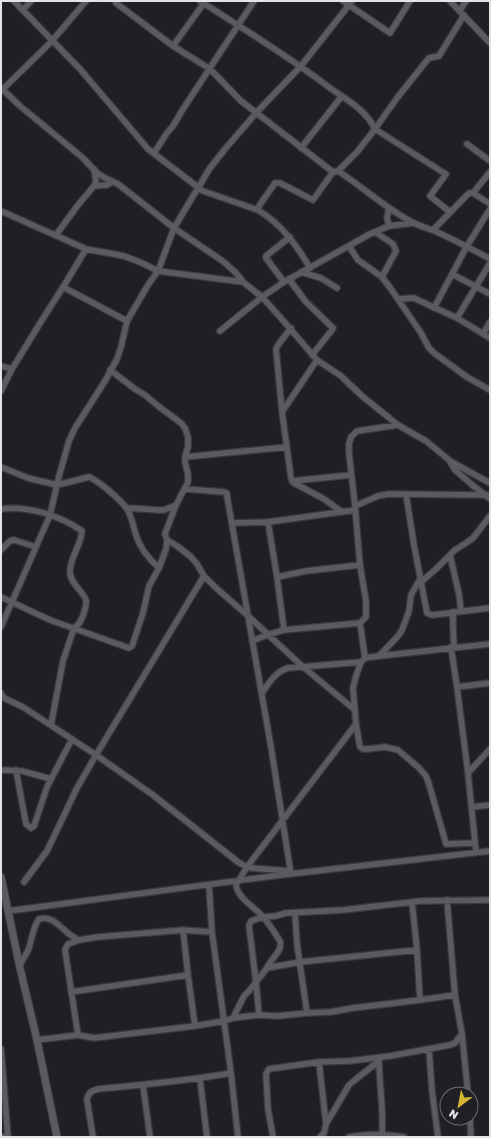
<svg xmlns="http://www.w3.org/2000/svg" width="491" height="1138" font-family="'Golos Text',sans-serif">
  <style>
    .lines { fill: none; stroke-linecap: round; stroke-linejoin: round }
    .minor-casing { stroke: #39393c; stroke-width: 8 }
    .tertiary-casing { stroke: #39393c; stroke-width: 9 }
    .minor { stroke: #5b5b5f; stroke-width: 5.5 }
    .tertiary { stroke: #5b5b5f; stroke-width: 7 }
  </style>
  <rect width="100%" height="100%" fill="#201f23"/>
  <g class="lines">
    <g class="minor-casing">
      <path id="minor" d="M14 1 80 69 148 149 203 191 258 210C281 224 296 244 310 268
        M200 1C244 29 288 56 330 88 347 100 366 110 375 129L444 173 446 174 444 177 430 196 450 212
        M343 1 390 33 410 1
        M450 1 490 43
        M116 3 173 46 210 69 241 101 333 172 338 171C363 187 385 208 412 222 419 226 427 228 435 231 454 240 472 249 490 259
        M23 10 31 1
        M460 10 466 1
        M173 46 204 3
        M1 88 20 106 83 158 97 173 105 178 118 184 174 228 224 262 237 274 243 282 262 297 280 317 317 360 341 376 362 396 398 425 426 441 449 460 455 470 471 484 485 495H490
        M1 91 52 41 86 1
        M467 144 490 161
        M301 148 342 96
        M154 153 167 133 173 126 183 109 254 1
        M338 171 357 152 375 129 397 98 424 64 429 58 439 56 464 15
        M94 186 107 185 112 182
        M473 193 490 172
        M258 210 259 206 275 183H280L313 200 333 172
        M1 211 86 249 124 256 142 263 158 271 243 282
        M389 226 387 218 389 208
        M433 230 469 193H473L490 204
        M375 232 393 244 396 251 382 277
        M56 235 78 205 94 186 96 181 94 169
        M349 246 358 260 382 277 391 289 421 333 429 348 434 353 467 377 490 390
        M301 272 321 278 337 288
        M452 274 490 294
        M289 279 306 302 333 328 332 330 312 355
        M284 282 266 258V256L290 237
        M63 287 127 321
        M398 299 414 298 418 300 457 318 490 338
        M434 308 467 246 490 209
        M457 318 490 263
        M291 328 278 345 276 349 282 412 291 478 294 483 324 499 342 512
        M220 331 262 297 284 282 370 234 389 226 413 223
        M483 334 490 322
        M1 366 12 369
        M110 370 135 389 145 395 158 406 181 423 185 428 188 437V447L185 457V462L188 474V482L176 505 164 510H159L127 508
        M1 391 12 369 42 320 65 284 86 249
        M282 412 317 360
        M185 457 287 447
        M450 461 490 483
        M1 467 28 478 57 485 89 477C99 481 121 500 127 509 132 517 133 526 136 535 140 549 149 559 159 568
        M292 481 351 475
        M185 489 224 492 227 493V496L271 747 291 874
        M406 494 414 545 427 613 432 615 490 608
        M355 506 378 496 389 494 485 495 490 499
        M1 509C27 505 61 516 82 531 81 546 70 556 70 572 70 584 86 594 86 601 87 606 84 612 83 616 80 622 79 625 74 628L63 661 51 725
        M268 522 277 577
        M232 523 268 522 355 510
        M167 540 177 546 190 556 197 564 204 576 215 587 247 615 302 666 355 710
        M1 550 10 541 14 540 36 547
        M450 555 459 594 461 611
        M421 582 436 569 455 550 466 543 473 538 490 516
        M1 597 50 620 129 648 132 646 143 613 149 586 159 568 166 549 167 540 165 534 166 531 176 505
        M453 612V626L454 647
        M1 627 50 515 59 476 69 441 75 428 105 381 117 359 121 347 127 321 148 285 158 271 174 228 210 168 225 149 256 113 301 66 352 1
        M284 630 277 577 306 571 360 565
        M252 641 267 635 284 630 360 623
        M451 647 457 687 468 773 476 852
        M379 656 398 636 402 630 409 611 411 595 420 579
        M365 658 360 623 366 617V601L360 565 355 506 349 453V444L351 437 357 431 398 425
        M457 687 490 683
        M1 693 3 697 6 699 23 707 96 755 153 795 238 862 247 867 252 868 290 871
        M262 693C269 683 275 672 288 668L361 662 365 658 379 656 490 644
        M356 724 360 747 363 749H368L385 747 398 750 418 767 426 776 429 784 446 844 475 843
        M1 770 22 771 51 779
        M16 770 26 824 31 828 34 826 47 787 72 739
        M468 773 490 749
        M472 807 490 805
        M24 882 47 851 77 788 96 755 204 576
        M209 885 212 932 224 1021 233 1018 250 1016 259 1015 278 1016 307 1013
        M447 900 455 995 462 1034 468 1094
        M412 902 417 950
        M8 911 281 875 490 851
        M295 913 297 944 307 1013 331 1012 353 1008 420 1000 455 995
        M183 930 188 975
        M212 932 183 930 98 937 79 940 68 944 65 950 78 1035 94 1038 195 1026 224 1021 231 1073 238 1137
        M20 966C22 959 27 954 29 948 32 938 33 927 39 919 51 915 59 926 68 933 71 936 75 938 79 940
        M267 968C271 958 283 951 280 941 275 933 270 925 264 918 256 908 238 899 236 885L247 867 356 724 353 688 356 676 361 662
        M71 992 188 975 195 1026
        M259 1015 256 982 249 926 251 921 263 917 276 916 286 913 343 910 421 901 490 900
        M233 1018 244 996 249 991 267 968 300 962 417 950 420 1000
        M37 1040 78 1035
        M1 1049 8 1137
        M429 1049 432 1091 438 1137
        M379 1059C379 1084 384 1109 382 1135
        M319 1062 326 1124
        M200 1079 207 1137
        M143 1085 150 1137
        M470 1118 471 1137
        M1 1137 8 1136
        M93 1137 87 1100C88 1093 91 1091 98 1089 143 1085 187 1081 231 1073
        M273 1137 268 1109 266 1074 269 1069 319 1062 350 1061 390 1056 450 1045 455 1043 462 1034
        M320 1137 324 1133 326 1124 349 1085 356 1079 379 1061
        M349 1137C367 1133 386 1134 404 1137"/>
    </g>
    <g class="tertiary-casing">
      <path id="tertiary" d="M1 877 20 968 37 1040 57 1137"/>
    </g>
    <use href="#minor" class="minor"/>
    <use href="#tertiary" class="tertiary"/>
  </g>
  <rect width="491" height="1138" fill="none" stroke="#e4e3e6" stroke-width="4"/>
  <g transform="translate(459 1106) rotate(212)"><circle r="19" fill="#201f23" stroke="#6e6d71"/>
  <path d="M0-3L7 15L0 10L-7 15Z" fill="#d5b534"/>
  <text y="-6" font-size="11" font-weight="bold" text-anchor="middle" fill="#e4e3e6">N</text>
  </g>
</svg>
